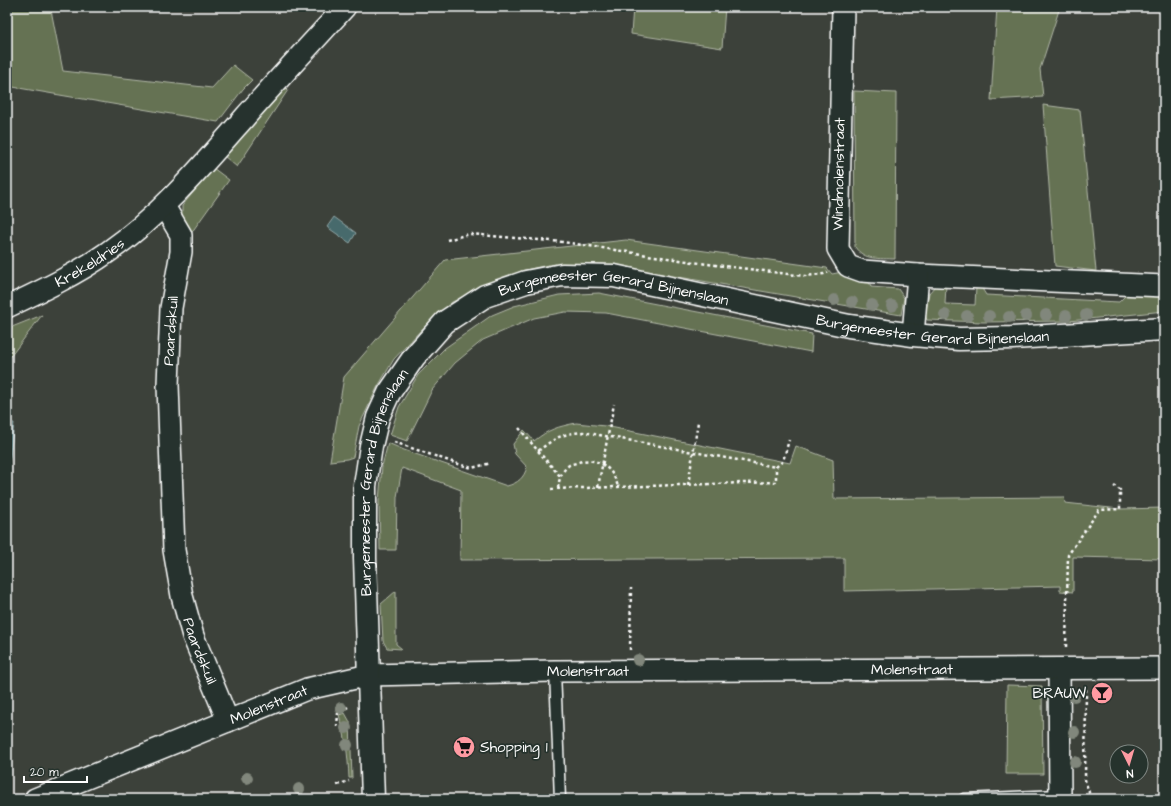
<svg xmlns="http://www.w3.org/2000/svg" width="1171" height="806" font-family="'Architects Daughter',sans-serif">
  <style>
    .green { fill: #657252; stroke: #b2b8a8 }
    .water { fill: #476b6c; stroke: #91a6a7 }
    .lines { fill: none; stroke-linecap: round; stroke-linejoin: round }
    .lane-casing { stroke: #fff; stroke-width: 13 }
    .street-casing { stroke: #fff; stroke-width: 24 }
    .secondary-casing { stroke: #fff; stroke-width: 25 }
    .path { stroke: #fff; stroke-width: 2.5; stroke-dasharray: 3 3; stroke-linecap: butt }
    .lane { stroke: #26332d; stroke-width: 10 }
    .street { stroke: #26332d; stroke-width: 21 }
    .secondary { stroke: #26332d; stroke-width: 22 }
    .tree { fill: #81877b }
    .labels { text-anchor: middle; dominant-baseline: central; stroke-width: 3.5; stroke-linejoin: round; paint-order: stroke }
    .street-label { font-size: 15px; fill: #fff; stroke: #26332d }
    .poi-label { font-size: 15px; fill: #fff; stroke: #26332d; text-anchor: end }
  </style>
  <rect width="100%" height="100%" fill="#3c413a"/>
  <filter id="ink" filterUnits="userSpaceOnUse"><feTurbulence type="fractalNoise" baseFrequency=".025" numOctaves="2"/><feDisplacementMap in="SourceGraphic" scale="8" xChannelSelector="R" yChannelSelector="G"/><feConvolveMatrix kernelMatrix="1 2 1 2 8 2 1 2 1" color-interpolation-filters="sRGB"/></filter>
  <g filter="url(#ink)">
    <path class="green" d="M7 7H37L51 10 63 71 212 88 233 65 252 80 243 89 218 122 7 86Z
      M633 7H725L722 48 631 34Z
      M997 7H1060L1040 69 1043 97 991 100Z
      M286 88 288 90 237 167 224 156Z
      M854 91 896 93 895 259C879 258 865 261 855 247Z
      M1043 105 1080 110 1096 271 1055 266Z
      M213 168 229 180 189 236 182 216V206Z
      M626 240 827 268 832 274 842 272 869 281 871 287 898 289 904 298 901 315 603 264 548 265 521 271 452 302 421 330 394 359 377 388 359 426 353 457 347 459 330 461 344 377 445 260Z
      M946 285 945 304 975 305 976 287H981L986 295 1119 302 1127 294 1164 292V311L1069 321 983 322 927 320 925 316 929 293 935 286Z
      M599 293 812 334 811 352 606 313 565 312 534 318 483 340 455 363 432 390 407 441 390 435 399 407 418 375 445 348 492 315 514 306 559 295Z
      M42 315 7 361V329Z
      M576 423 605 426 790 463 796 446 833 460 834 499 1064 497 1065 503 1120 509 1164 508V559L1073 557V592L1060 591V586L844 591V558L460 560 461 490 402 468 397 497 396 550H380L379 501 382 466 388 443 404 450 507 486C518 483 524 478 527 467L515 454 513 444 524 430 534 441C549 429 557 427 576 423Z
      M396 591V644L402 649 387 648 383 641 381 604Z
      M1007 685 1042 686 1043 774H1006Z
      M345 713 350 722 352 778H349C348 756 346 736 339 715Z"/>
    <path class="water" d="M334 217 356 233 350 243 327 227Z
      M7 423H14L8 474H7Z"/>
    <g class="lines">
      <g class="lane-casing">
        <path id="lane" d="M555 671 560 799
          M964 799 1060 795"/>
      </g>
      <g class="street-casing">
        <g id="street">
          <path d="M843 7 838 249 848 266 862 271 918 275 1164 286"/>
          <path id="s1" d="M164 206 181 235V252L171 308 168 385 174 550 182 596 193 636 228 721"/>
          <path id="s2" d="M7 307C41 291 77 274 108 252 161 215 203 165 245 117 278 79 312 43 345 7"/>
          <path d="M913 335 918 275"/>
          <path d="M1059 669 1060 799"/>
          <path id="s3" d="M35 799 307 689 369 675 555 671 1164 668"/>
        </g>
      </g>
      <g class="secondary-casing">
        <g id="secondary">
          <path id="s4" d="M373 799 365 558V486L371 446 378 417 389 393 414 357 445 322 485 296 526 282 562 275 614 276 849 326 913 335 959 339 1012 338 1164 329"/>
        </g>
      </g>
      <path class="path" d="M447 240 469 234 563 242 700 263 804 276 824 274 828 272
        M519 428 538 451C556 437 561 434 583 432L776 467
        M394 442 455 463 472 468 491 463
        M538 451 560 476
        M688 485 698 422
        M598 487 614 404
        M558 488C559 480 561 472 568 466 570 464 573 464 576 463 596 455 613 467 618 487
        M551 489 776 482V467L783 461 789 440
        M1066 647 1068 555 1099 510 1120 509V490L1114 486
        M630 650 631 588
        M1086 689 1085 780 1091 799
        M337 727 338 713 348 707
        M337 785 349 781"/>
      <use href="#lane" class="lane"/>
      <use href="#street" class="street"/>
      <use href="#secondary" class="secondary"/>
    </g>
    <g class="tree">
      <circle cx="834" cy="300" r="6"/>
      <circle cx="852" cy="302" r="6"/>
      <circle cx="872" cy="305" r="6"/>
      <circle cx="892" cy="306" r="6"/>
      <circle cx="945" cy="315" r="6"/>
      <circle cx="1046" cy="315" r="6"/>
      <circle cx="1086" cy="315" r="6"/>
      <circle cx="967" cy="316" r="6"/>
      <circle cx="989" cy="316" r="6"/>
      <circle cx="1026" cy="316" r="6"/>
      <circle cx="1066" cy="316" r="6"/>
      <circle cx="1009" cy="317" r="6"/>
      <circle cx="638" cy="660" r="6"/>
      <circle cx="1074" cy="696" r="6"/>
      <circle cx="341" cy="708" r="6"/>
      <circle cx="346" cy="728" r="6"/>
      <circle cx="1074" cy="732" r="6"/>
      <circle cx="347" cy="745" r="6"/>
      <circle cx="1075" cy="762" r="6"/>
      <circle cx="247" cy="778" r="6"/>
      <circle cx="299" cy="789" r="6"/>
    </g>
  </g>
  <defs>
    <g id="bar-disc" transform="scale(1.15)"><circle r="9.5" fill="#ff9aa2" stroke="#26332d"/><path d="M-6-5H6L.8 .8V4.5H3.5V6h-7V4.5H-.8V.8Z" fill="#111"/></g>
    <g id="supermarket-disc" transform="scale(1.15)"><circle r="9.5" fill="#ff9aa2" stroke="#26332d"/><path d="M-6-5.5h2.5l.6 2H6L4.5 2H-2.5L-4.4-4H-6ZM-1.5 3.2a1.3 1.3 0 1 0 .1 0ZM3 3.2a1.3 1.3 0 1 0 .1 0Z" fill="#111"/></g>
  </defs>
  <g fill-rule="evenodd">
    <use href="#bar-disc" x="1102" y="693"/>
    <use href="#supermarket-disc" x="464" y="747"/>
  </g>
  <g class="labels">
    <g class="street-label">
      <text transform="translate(839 174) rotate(-89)">Windmolenstraat</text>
      <text stroke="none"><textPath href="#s2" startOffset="94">Krekeldries</textPath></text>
      <text stroke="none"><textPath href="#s4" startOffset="680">Burgemeester Gerard Bijnenslaan</textPath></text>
      <text stroke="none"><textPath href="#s4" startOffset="1004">Burgemeester Gerard Bijnenslaan</textPath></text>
      <text transform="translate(171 331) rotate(-86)">Paardskuil</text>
      <text stroke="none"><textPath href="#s4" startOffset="320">Burgemeester Gerard Bijnenslaan</textPath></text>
      <text stroke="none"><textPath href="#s1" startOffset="454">Paardskuil</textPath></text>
      <text stroke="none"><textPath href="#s3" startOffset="900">Molenstraat</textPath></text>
      <text stroke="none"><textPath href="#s3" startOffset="576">Molenstraat</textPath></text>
      <text stroke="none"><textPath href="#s3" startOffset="252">Molenstraat</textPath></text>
    </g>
    <g class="poi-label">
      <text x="1086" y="693">BRAUW</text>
      <text x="480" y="747" text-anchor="start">Shopping 1</text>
    </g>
  </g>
  <rect width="1171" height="806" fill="none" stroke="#26332d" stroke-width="24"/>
  <rect x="12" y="12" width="1147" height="782" fill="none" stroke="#fff" stroke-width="1.5" filter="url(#ink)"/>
  <g transform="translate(1129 764) rotate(175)"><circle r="19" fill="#26332d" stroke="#7d8581"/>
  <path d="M0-3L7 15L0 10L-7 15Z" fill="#ff9aa2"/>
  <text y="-6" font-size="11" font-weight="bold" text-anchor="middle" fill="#ffffff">N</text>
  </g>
  <path d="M24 776v6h63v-6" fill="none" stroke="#ffffff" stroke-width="2"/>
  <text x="30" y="776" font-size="12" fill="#ffffff" stroke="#26332d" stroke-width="3" paint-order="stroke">20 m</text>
</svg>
